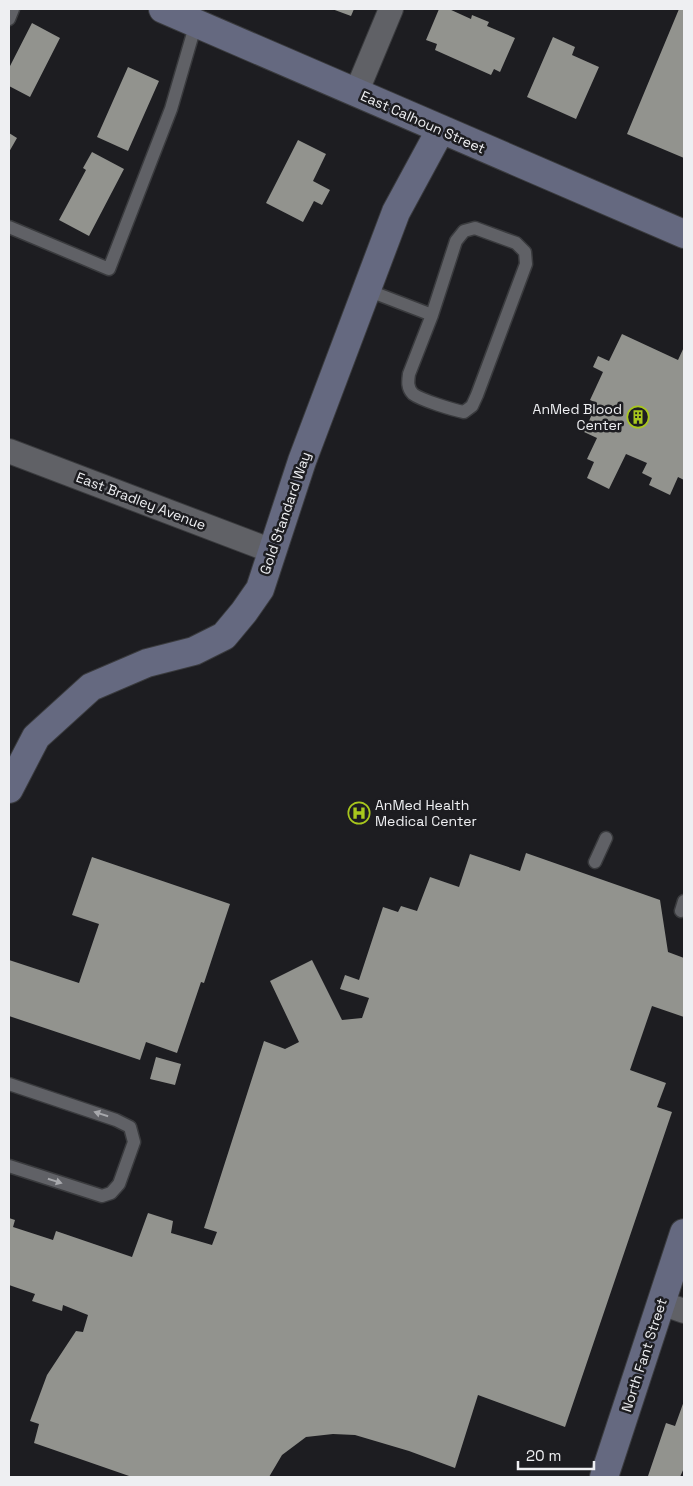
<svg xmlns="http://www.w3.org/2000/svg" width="693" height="1486" font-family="'Space Grotesk',sans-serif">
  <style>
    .building { fill: #92938e }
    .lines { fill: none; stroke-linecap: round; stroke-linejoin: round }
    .lane-casing { stroke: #3a3b3e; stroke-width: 15 }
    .street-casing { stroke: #3a3b3e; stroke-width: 26 }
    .secondary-casing { stroke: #3a3b3e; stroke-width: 30 }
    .lane { stroke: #606166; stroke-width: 12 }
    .street { stroke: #606166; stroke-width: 24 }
    .secondary { stroke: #656980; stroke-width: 28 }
    .oneway { fill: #a7a8ac }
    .labels { text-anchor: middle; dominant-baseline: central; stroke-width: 5; stroke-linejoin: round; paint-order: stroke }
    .street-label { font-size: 14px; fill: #eeeff2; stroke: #1d1d21 }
    .poi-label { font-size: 14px; fill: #eeeff2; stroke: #1d1d21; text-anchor: end }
  </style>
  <rect width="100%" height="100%" fill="#1d1d21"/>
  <path class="building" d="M332 9H354L351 16Z
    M439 9H449L471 19 472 15 489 22 487 26 515 38 500 72 494 69 491 75 435 50 437 44 426 40Z
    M679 9H684V158L627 134Z
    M32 23 60 38 30 97 9 86V68Z
    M553 37 575 47 572 55 599 67 576 119 527 97Z
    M128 67 159 81 128 151 97 137Z
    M9 133 17 138 9 152Z
    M298 140 326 154 313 181 330 190 322 205 314 201 303 222 266 203Z
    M92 152 124 169 89 236 59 220 86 170 83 168Z
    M622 334 678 360 684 347V480L678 477 670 495 649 485 652 478 642 473 647 463 626 454 609 489 587 478 594 462 587 459 597 438 584 432 597 403 590 400 603 372 593 367 598 356 609 361Z
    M526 853 660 900 668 952 684 958V1017L652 1006 630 1070 666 1083 657 1107 672 1112 565 1427 478 1395 455 1468 409 1451 355 1435 333 1434 306 1437 282 1455 269 1477H132L34 1443 39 1424 30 1421 47 1375 76 1331 83 1332 88 1315 63 1305 62 1311 32 1301 35 1294 9 1285V1218L15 1220 13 1227 53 1240 56 1231 132 1257 148 1213 173 1221 171 1233 212 1245 217 1232 204 1228 264 1041 285 1049 299 1042 270 981 312 960 342 1020 362 1018 369 998 340 989 345 975 359 980 383 907 398 912 401 906 417 911 430 877 459 887 470 854 520 871Z
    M92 857 230 904 204 983 201 982 177 1053 146 1042 140 1060 9 1016V960L79 983 99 924 72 915Z
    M156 1057 181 1064 175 1085 150 1079Z
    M684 1401V1468L680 1477 648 1476 666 1423 675 1426Z"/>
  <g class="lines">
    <g class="lane-casing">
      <path id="lane" d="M9 19 13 9
        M9 227 109 269 171 109 196 23
        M475 228 516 243 525 252 526 264 477 395 472 406 464 412C453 410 421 400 413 394 407 388 408 381 409 374L432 315 456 241 464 231Z
        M367 290 432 315
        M595 862 606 838
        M681 911 684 901
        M9 1084 116 1120 130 1127 134 1142 119 1184 111 1193 102 1196 9 1166"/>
    </g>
    <g class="street-casing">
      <path id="street" d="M356 93 391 9
        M9 451 272 551
        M661 1303 684 1311"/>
    </g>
    <g class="secondary-casing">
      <path id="secondary" d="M163 9 684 234
        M9 789 36 737 91 687 147 663 194 651 224 636 244 612 260 589 302 461 396 212 441 129
        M604 1477 684 1233"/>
    </g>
    <use href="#lane" class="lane"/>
    <use href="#street" class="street"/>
    <use href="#secondary" class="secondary"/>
  </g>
  <defs><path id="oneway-solid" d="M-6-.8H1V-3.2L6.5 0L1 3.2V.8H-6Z" transform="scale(1.25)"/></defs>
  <g class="oneway">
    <use href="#oneway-solid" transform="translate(101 1114) rotate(-162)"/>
    <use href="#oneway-solid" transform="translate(55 1181) rotate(18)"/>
  </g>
  <defs>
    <g id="building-ring" transform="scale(1.125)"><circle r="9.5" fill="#1d1d21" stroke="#a8c71d" stroke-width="1.5"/><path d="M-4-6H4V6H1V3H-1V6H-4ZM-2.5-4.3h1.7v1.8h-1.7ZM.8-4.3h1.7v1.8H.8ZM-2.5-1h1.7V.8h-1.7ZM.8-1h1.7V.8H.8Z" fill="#a8c71d"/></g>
    <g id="hospital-ring" transform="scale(1.125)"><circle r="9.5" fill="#1d1d21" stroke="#a8c71d" stroke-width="1.5"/><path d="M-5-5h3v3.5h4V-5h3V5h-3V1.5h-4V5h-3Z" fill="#a8c71d"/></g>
  </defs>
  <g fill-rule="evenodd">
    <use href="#building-ring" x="638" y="417"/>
    <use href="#hospital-ring" x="359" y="813"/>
  </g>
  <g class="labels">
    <g class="street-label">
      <text transform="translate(423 122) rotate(24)">East Calhoun Street</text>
      <text transform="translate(141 501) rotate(21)">East Bradley Avenue</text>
      <text transform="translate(285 513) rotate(-71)">Gold Standard Way</text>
      <text transform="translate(644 1355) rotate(-72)">North Fant Street</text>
    </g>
    <g class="poi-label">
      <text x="622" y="409">AnMed Blood<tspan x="622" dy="16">Center</tspan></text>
      <text x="375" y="805" text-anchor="start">AnMed Health<tspan x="375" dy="16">Medical Center</tspan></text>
    </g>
  </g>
  <rect width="693" height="1486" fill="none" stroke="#eeeff2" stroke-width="20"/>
  <path d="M518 1461v8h76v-8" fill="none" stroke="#eeeff2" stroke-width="2.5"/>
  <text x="526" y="1461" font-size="15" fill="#eeeff2" stroke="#1d1d21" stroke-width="4" paint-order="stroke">20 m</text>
</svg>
